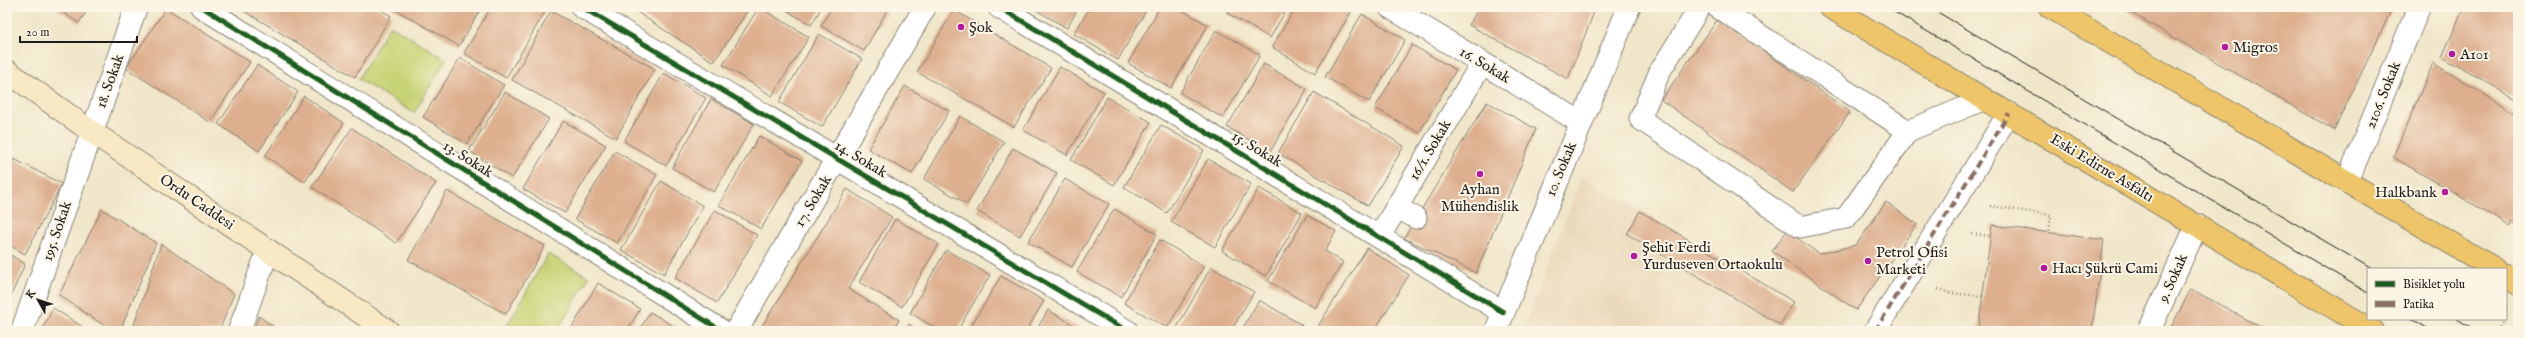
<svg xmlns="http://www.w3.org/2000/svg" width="2525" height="338" font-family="'IM FELL English',serif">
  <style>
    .built { fill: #ead8ba }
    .green { fill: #c7d475; stroke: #727848 }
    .building { fill: #ddaf8e }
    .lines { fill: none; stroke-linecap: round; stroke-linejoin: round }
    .lane-casing { stroke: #868172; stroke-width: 23 }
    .street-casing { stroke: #868172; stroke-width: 24 }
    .secondary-casing { stroke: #868172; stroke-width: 24 }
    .primary-casing { stroke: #868172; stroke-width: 24 }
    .path { stroke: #868172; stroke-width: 2.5; stroke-dasharray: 1 3; stroke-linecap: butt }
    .lane { stroke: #fff; stroke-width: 21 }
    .street { stroke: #fff; stroke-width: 22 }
    .secondary { stroke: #f8e8c3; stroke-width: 22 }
    .primary { stroke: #eec569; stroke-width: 22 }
    .tram { stroke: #1c1c1c; stroke-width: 1 }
    .quiet { stroke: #8d6e63; stroke-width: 4; stroke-dasharray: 8 4; stroke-linecap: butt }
    .cycleway-casing { stroke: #fcf5e5; stroke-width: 8 }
    .cycleway { stroke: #1b5e20; stroke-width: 5 }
    .poi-dot { fill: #b5179e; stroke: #fcf5e5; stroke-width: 1.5 }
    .labels { text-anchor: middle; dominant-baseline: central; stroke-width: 4; stroke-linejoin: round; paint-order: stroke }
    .poi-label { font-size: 15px; fill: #1c1c1c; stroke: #fcf5e5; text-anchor: start }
    .street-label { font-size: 15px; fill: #1c1c1c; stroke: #fcf5e5 }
  </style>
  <rect width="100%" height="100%" fill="#fcf5e5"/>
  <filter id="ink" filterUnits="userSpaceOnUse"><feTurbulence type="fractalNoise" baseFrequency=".025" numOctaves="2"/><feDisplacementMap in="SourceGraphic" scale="8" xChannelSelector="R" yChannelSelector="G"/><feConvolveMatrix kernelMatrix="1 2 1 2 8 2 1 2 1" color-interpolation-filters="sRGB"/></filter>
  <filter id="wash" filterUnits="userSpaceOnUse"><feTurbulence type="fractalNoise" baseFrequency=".012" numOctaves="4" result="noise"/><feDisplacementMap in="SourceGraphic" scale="16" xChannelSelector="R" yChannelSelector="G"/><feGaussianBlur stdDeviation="0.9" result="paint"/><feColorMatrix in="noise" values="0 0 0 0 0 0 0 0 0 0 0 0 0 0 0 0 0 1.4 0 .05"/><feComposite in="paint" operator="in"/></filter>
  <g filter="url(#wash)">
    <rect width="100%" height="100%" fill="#f0e6c9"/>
    <path class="built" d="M1582 176 1794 302 1776 331H1523Z"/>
    <path class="green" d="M390 25 446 59 414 113 358 79Z
      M548 254 589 277 557 331H504Z"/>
    <g id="blocks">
      <path class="building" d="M54 7H89L79 23Z
        M237 7H376L391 16 355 77Z
        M391 7H482L459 46Z
        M491 7H541L546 10 506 78 464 53Z
        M629 7H750L714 62Z
        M759 7 809 37 772 96 723 65Z
        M781 7H822L811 25Z
        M832 7H889L864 51 821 26Z
        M1031 7H1079L1067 28Z
        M1090 7H1148L1118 60 1074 34Z
        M1160 7H1177L1208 25 1171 88 1128 63Z
        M1230 7H1288L1270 38 1227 13Z
        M1296 7H1347L1352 10 1315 73 1272 47Z
        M1479 7H1596L1568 79 1469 25Z
        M2121 7H2393L2334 130Z
        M2464 7H2518V100L2442 57Z
        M166 8 250 62 210 122 126 68Z
        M954 10 1051 68 1014 127 917 72Z
        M551 11 655 69 616 138 512 80Z
        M1362 14 1405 40 1369 102 1325 77Z
        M1718 19 1850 112 1793 192 1661 100Z
        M1216 30 1260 55 1223 118 1180 93Z
        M819 34 862 59 822 127 779 102Z
        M1412 45 1456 70 1419 133 1375 108Z
        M460 58 504 85 467 144 423 117Z
        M2433 63 2518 115V224L2513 221 2510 226 2393 157Z
        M1264 64 1307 89 1270 152 1227 127Z
        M257 65 298 92 259 151 218 124Z
        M1060 67 1104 92 1067 155 1023 130Z
        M664 73 706 98 666 166 624 141Z
        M905 86 949 111 912 174 868 149Z
        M505 92 549 119 512 178 469 151Z
        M1314 92 1404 146 1368 206 1278 153Z
        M304 96 344 123 305 182 265 156Z
        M1107 97 1151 122 1114 185 1071 160Z
        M711 99 754 124 714 192 672 168Z
        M1487 102 1536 129 1476 273 1404 238Z
        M960 116 1004 142 967 204 924 179Z
        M563 121 606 145 565 213 523 189Z
        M1161 125 1204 150 1167 213 1124 187Z
        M352 128 436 183 396 243 312 187Z
        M759 136 802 161 761 229 719 205Z
        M1013 148 1057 173 1020 236 977 211Z
        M615 151 657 175 617 243 575 219Z
        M14 159 62 184 25 254 7 244V173Z
        M1208 159 1251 184 1215 247 1171 222Z
        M1065 179 1109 204 1072 267 1028 242Z
        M661 181 703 206 664 274 621 250Z
        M1259 188 1302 213 1266 276 1222 251Z
        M847 189 892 217 848 289 899 320 892 331H759Z
        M447 191 545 246 506 314 408 260Z
        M1886 202 1917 224 1856 310 1772 251 1787 231 1819 254 1856 245Z
        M102 209 156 243 120 331H112L59 295Z
        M1114 209 1157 234 1121 297 1077 272Z
        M715 210 757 235 717 303 675 278Z
        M1640 211 1794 302 1780 325 1627 234Z
        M1307 215 1336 231 1325 251 1343 262 1315 308 1268 281Z
        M895 219 939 244 902 307 859 282Z
        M1992 225 2104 240 2092 331H1978Z
        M1160 240 1204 266 1167 328 1124 303Z
        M161 244 234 294 219 331H132Z
        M1367 248 1409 275 1374 331H1315Z
        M946 250 990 275 957 331H941L910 313Z
        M7 253 25 264 7 304Z
        M1211 267 1254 292 1231 331H1175Z
        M1001 276 1044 301 1026 331H968Z
        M598 283 640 309 627 331H570Z
        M2191 289 2268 331H2169Z
        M1259 300 1302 325 1299 331H1241Z
        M53 308 89 331H42Z
        M1048 310 1084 331H1036Z
        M650 312 682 331H639Z
        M259 316 279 331H253Z
        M909 324 919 331H904Z"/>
    </g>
  </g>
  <g filter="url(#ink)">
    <use href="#blocks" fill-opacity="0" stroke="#868172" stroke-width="1"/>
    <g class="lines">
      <g class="lane-casing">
        <path id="lane" d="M1700 7 1660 71 1640 119 1800 227 1846 218 1908 131
          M1717 7 1908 131 1985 99
          M1396 207 1416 218"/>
      </g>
      <g class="street-casing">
        <path id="street" d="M202 7 722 331
          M582 7 1127 331
          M999 7 1503 312
          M1390 7 1580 122
          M2347 182 2419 7
          M1379 237 1482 63
          M22 331 136 7
          M239 331 268 250
          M736 331 925 7
          M1496 331 1629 7
          M1875 331 2009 113
          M2149 331 2197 225"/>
      </g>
      <g class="secondary-casing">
        <path id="secondary" d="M7 71 92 132 388 331"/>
      </g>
      <g class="primary-casing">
        <path id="primary" d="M1830 7 2373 331
          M2050 7 2495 269
          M2506 276 2518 283"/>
      </g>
      <path class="path" d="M1990 206 2051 215 2049 233
        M1972 234 1991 236
        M1938 289 1950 293 1983 296
        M2498 331 2504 319"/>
      <use href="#lane" class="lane"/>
      <use href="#street" class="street"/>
      <use href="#secondary" class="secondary"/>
      <use href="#primary" class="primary"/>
      <path class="tram" d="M1886 7 2368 293
        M1929 7 2372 269
        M2412 319 2432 331
        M2457 319 2477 331"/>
      <path class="quiet" d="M1875 331 2009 113"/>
      <g class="cycleway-casing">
        <path id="cycleway" d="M202 7 722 331
          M582 7 1127 331
          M999 7 1503 312"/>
      </g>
      <use href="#cycleway" class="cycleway"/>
    </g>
  </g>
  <g class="poi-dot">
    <circle cx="961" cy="27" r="4"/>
    <circle cx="2225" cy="47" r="4"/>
    <circle cx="2452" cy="54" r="4"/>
    <circle cx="1480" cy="174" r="4"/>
    <circle cx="2445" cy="192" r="4"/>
    <circle cx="1634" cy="256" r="4"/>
    <circle cx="1868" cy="261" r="4"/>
    <circle cx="2044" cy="268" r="4"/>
  </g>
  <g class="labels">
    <g class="poi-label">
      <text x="969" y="27">Şok</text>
      <text x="2233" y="47">Migros</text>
      <text x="2460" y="54">A101</text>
      <text x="1480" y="189" text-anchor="middle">Ayhan<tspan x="1480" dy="17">Mühendislik</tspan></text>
      <text x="2437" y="192" text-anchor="end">Halkbank</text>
      <text x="1642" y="247">Şehit Ferdi<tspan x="1642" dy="17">Yurduseven Ortaokulu</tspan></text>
      <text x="1876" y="252">Petrol Ofisi<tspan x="1876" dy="17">Marketi</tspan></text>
      <text x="2052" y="268">Hacı Şükrü Cami</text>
    </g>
    <g class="street-label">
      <text transform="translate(1485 65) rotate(31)">16. Sokak</text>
      <text transform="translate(110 81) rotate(-70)">18. Sokak</text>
      <text transform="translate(2383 95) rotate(-68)">2106. Sokak</text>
      <text transform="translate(1257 149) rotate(31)">15. Sokak</text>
      <text transform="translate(1430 150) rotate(-59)">16/1. Sokak</text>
      <text transform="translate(468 159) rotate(32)">13. Sokak</text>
      <text transform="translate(861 159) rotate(31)">14. Sokak</text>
      <text transform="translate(2102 168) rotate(31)">Eski Edirne Asfaltı</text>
      <text transform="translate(1561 169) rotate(-67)">10. Sokak</text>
      <text transform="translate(813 201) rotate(-59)">17. Sokak</text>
      <text transform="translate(197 202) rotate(34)">Ordu Caddesi</text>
      <text transform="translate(57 231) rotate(-71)">195. Sokak</text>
      <text transform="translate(2173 278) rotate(-66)">9. Sokak</text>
    </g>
  </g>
  <rect width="2525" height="338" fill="none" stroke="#fcf5e5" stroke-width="24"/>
  <rect x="2367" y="268" width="140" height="52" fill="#fcf5e5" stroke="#a29e95"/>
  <rect x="2375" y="281" width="20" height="6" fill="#1b5e20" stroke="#a29e95"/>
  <text x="2403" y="288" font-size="12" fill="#1c1c1c">Bisiklet yolu</text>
  <rect x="2375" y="301" width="20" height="6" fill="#8d6e63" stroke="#a29e95"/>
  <text x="2403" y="308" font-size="12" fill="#1c1c1c">Patika</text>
  <g transform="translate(38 300) rotate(309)" stroke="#fcf5e5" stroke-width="3" paint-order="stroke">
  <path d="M0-3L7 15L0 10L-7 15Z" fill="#1c1c1c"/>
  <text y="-6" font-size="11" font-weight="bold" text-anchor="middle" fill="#1c1c1c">K</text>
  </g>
  <path d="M20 36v6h117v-6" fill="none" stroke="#1c1c1c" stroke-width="2"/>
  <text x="26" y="36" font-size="12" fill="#1c1c1c" stroke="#fcf5e5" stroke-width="3" paint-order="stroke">20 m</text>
</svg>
